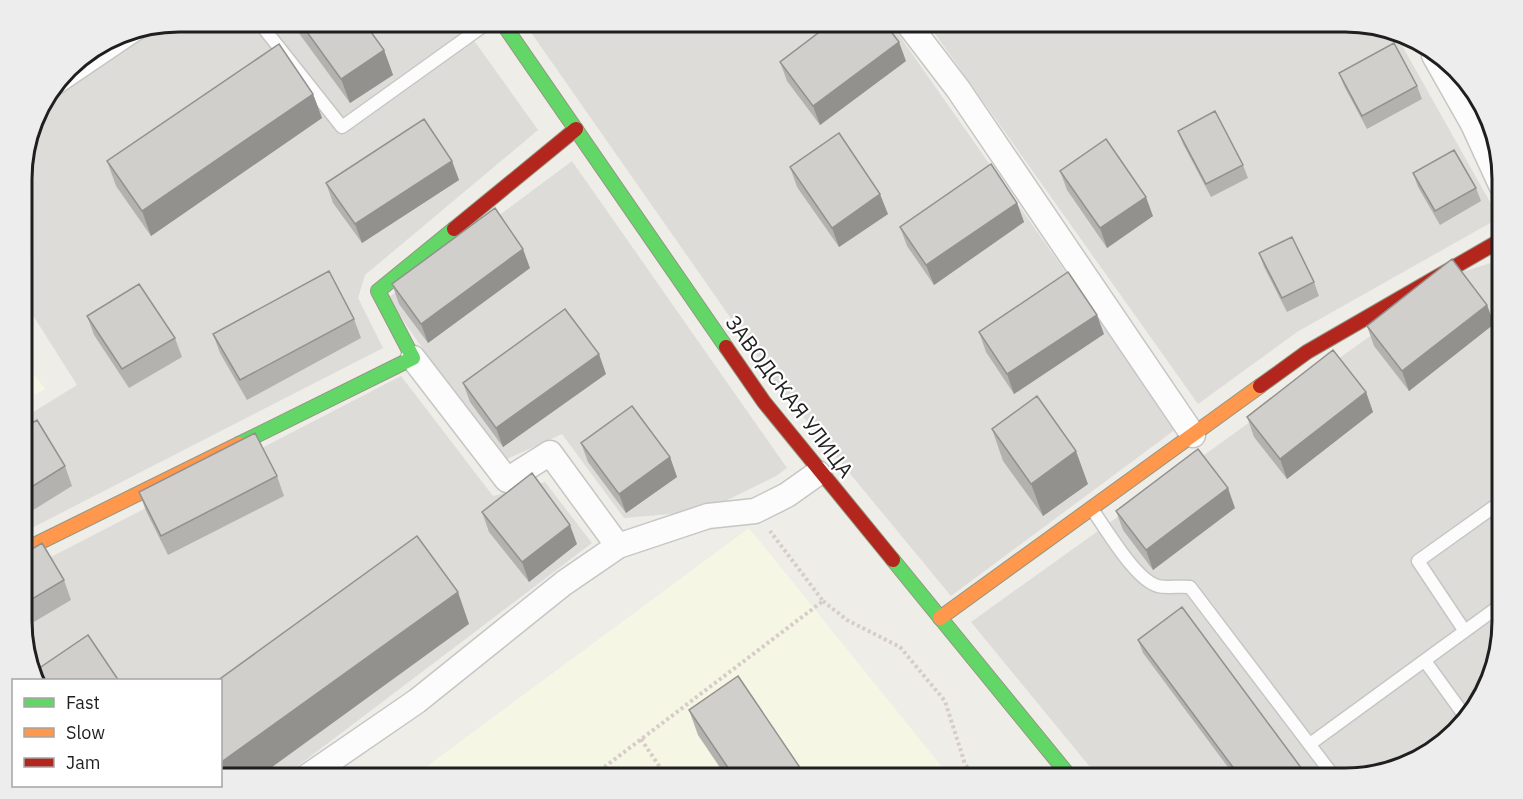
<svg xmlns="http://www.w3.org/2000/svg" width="1523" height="799" font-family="'IBM Plex Sans',sans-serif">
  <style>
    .residential { fill: #dddcd9 }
    .education { fill: #f5f6e4 }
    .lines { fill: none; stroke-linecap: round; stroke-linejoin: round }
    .lane-casing { stroke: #c6c6c4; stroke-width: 15 }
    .street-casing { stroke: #c6c6c4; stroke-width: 27 }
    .fast-casing { stroke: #929781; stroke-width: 16 }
    .slow-casing { stroke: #929781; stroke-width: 16 }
    .jam-casing { stroke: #929781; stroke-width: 16 }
    .path { stroke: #d7ccc8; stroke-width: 4; stroke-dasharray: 3 3; stroke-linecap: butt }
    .lane { stroke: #fcfcfc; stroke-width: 12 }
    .street { stroke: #fcfcfc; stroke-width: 24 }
    .fast { stroke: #63d668; stroke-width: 14 }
    .slow { stroke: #ff974d; stroke-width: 14 }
    .jam { stroke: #b3261e; stroke-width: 14 }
    .wall { fill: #b3b2af }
    .shaded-wall { fill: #92918e }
    .building { fill: #d0cfcb; stroke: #92918e; stroke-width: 1.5 }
    .labels { text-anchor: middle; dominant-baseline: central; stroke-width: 4.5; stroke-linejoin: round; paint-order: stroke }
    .street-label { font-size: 21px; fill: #1f1f1f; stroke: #fff }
    .rim { fill: none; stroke: #1f1f1f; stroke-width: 3 }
  </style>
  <rect width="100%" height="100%" fill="#eeede8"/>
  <path class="residential" d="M179 21H460L538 130 365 275 358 298 383 348 22 533V419L77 385 22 298 21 168 37 109 74 60 119 33Z
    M523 21H889L1176 429 951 596 781 390Z
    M926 21H1344L1395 33 1499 218 1297 332 1198 404Z
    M572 161 787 468 776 476 705 511 624 518 562 434 500 462 388 298Z
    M1501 260 1502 621 1486 690 1458 722 1404 761 1354 778H1099L971 622 1458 273Z
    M401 376 493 496 545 482 592 543 282 778H221L220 680H39L22 641V572Z"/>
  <path class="education" d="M22 358 45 389 22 402Z
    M749 528 951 778H411Z"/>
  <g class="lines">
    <g class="lane-casing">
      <path id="lane" d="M258 21 342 127 490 21
        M50 93 146 28
        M1091 508C1106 528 1135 580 1158 586 1164 588 1181 586 1190 587L1335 778
        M1464 630 1418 561 1502 501
        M1425 661 1464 715
        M1310 744 1502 604"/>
    </g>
    <g class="street-casing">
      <path id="street" d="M906 21 958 89 1193 435
        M1434 55 1473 124 1501 185
        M413 358 507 480 550 453 618 546
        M305 778 417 701 564 583 618 546 708 516 755 511 787 495 818 473"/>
    </g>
    <g class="fast-casing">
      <path id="fast" d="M501 21 726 347
        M239 444 413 358 378 291 454 229
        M893 560 1071 778"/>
    </g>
    <g class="slow-casing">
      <path id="slow" d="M22 551 239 444
        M940 618 1260 386"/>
    </g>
    <g class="jam-casing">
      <path id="jam" d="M454 229 576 129
        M726 347 764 402 893 560
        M1260 386 1307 352 1501 240"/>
    </g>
    <path class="path" d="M823 601 847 620 900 647 945 701 965 764 975 778
      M641 739 667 778
      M590 778 823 601 770 531"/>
    <use href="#lane" class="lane"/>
    <use href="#street" class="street"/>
    <use href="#fast" class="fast"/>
    <use href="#slow" class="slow"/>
    <use href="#jam" class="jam"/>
  </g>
  <path class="wall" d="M290 21H363L384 50 393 75 350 103Z
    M1324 21H1344L1348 22 1331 32Z
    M906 61 820 125 787 81 780 62Z
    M1339 73 1417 86 1422 99 1367 129 1344 86Z
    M313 94 322 118 151 236 116 186 107 161Z
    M1178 131 1243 165 1248 178 1211 197 1183 144Z
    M452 161 459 180 362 243 333 203 326 183Z
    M790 167 888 214 839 247 797 187Z
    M1060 171 1153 216 1107 248 1067 190Z
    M1413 173 1476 188 1481 201 1440 225 1418 187Z
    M1017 203 1024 222 934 285 907 246 900 227Z
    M1259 253 1314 282 1319 296 1287 312 1264 267Z
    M530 268 428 343 399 304 392 284Z
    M1487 305 1494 324 1409 391 1374 346 1367 326Z
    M87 316 175 338 182 357 129 388 94 335Z
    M354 319 361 338 247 400 220 353 213 334Z
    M979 332 1104 334 1014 394 986 352Z
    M606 374 503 447 470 402 463 383Z
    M1366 392 1373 412 1287 479 1254 437 1247 417Z
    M22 429 65 466 72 486 22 517Z
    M992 429 1088 484 1043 516 1003 461Z
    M581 443 670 457 677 477 626 513 588 462Z
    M277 476 284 496 168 555 146 511 139 492Z
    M1235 508 1153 570 1123 530 1116 511Z
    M482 512 577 544 529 582 489 532Z
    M22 555 64 580 71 600 22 629Z
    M1138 640 1305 778H1236L1143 653Z
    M689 710 807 778H727L698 735Z"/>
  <path class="shaded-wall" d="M899 42 906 61 820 125 813 106Z
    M384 50 393 75 350 103 341 79Z
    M313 94 322 118 151 236 142 211Z
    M452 161 459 180 362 243 355 224Z
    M880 194 888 214 839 247 832 228Z
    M1146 197 1153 216 1107 248 1100 228Z
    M1017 203 1024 222 934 285 926 265Z
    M523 249 530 268 428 343 421 324Z
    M1487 305 1494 324 1409 391 1402 371Z
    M1097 315 1104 334 1014 394 1007 374Z
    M599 354 606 374 503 447 496 428Z
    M1366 392 1373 412 1287 479 1280 459Z
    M1076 451 1088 484 1043 516 1031 484Z
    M670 457 677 477 626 513 619 494Z
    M1228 488 1235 508 1153 570 1146 550Z
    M570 525 577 544 529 582 522 562Z
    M458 592 469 624 257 778H220V763Z
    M1302 769 1305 778H1290Z"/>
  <path class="building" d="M299 21H363L384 50 341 79Z
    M834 21H883L899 42 813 106 780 62Z
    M1394 43 1417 86 1362 116 1339 73Z
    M279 44 313 94 142 211 107 161Z
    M1215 111 1243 165 1206 184 1178 131Z
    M424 119 452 161 355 224 326 183Z
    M839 133 880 194 832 228 790 167Z
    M1106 139 1146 197 1100 228 1060 171Z
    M1454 150 1476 188 1435 211 1413 173Z
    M991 164 1017 203 926 265 900 227Z
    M495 208 523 249 421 324 392 284Z
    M1292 237 1314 282 1282 298 1259 253Z
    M1452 259 1487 305 1402 371 1367 326Z
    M329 271 354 319 240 380 213 334Z
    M1068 272 1097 315 1007 374 979 332Z
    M139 284 175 338 122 369 87 316Z
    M565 309 599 354 496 428 463 383Z
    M1333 350 1366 392 1280 459 1247 417Z
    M1037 396 1076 451 1031 484 992 429Z
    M632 406 670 457 619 494 581 443Z
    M37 420 65 466 22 493V429Z
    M255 433 277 476 161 536 139 492Z
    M1198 449 1228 488 1146 550 1116 511Z
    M532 473 570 525 522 562 482 512Z
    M417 536 458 592 220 763V681H217Z
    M42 543 64 580 22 605V555Z
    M1182 607 1302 769 1290 778H1241L1138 640Z
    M88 635 119 681H39L35 671Z
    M738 676 807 778H735L689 710Z
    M600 773 603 778H593Z"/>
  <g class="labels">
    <g class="street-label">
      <text transform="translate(790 396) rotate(53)">ЗАВОДСКАЯ УЛИЦА</text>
    </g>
  </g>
  <path d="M0 0H1523V799H0ZM179 32H1345A147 147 0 0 1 1492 179V621A147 147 0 0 1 1345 768H179A147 147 0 0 1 32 621V179A147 147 0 0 1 179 32Z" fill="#ededed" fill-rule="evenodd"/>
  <path class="rim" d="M179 32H1345A147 147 0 0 1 1492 179V621A147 147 0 0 1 1345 768H179A147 147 0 0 1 32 621V179A147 147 0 0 1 179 32Z"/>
  <rect x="12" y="679" width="210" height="108" fill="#ffffff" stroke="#a5a5a5" stroke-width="1.5"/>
  <rect x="24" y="698" width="30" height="9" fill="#63d668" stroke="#a5a5a5" stroke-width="1.5"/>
  <text x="66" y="709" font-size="18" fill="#1f1f1f">Fast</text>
  <rect x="24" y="728" width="30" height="9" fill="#ff974d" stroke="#a5a5a5" stroke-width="1.5"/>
  <text x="66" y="739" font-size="18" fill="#1f1f1f">Slow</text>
  <rect x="24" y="758" width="30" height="9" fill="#b3261e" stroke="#a5a5a5" stroke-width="1.5"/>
  <text x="66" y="769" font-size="18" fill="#1f1f1f">Jam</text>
</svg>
